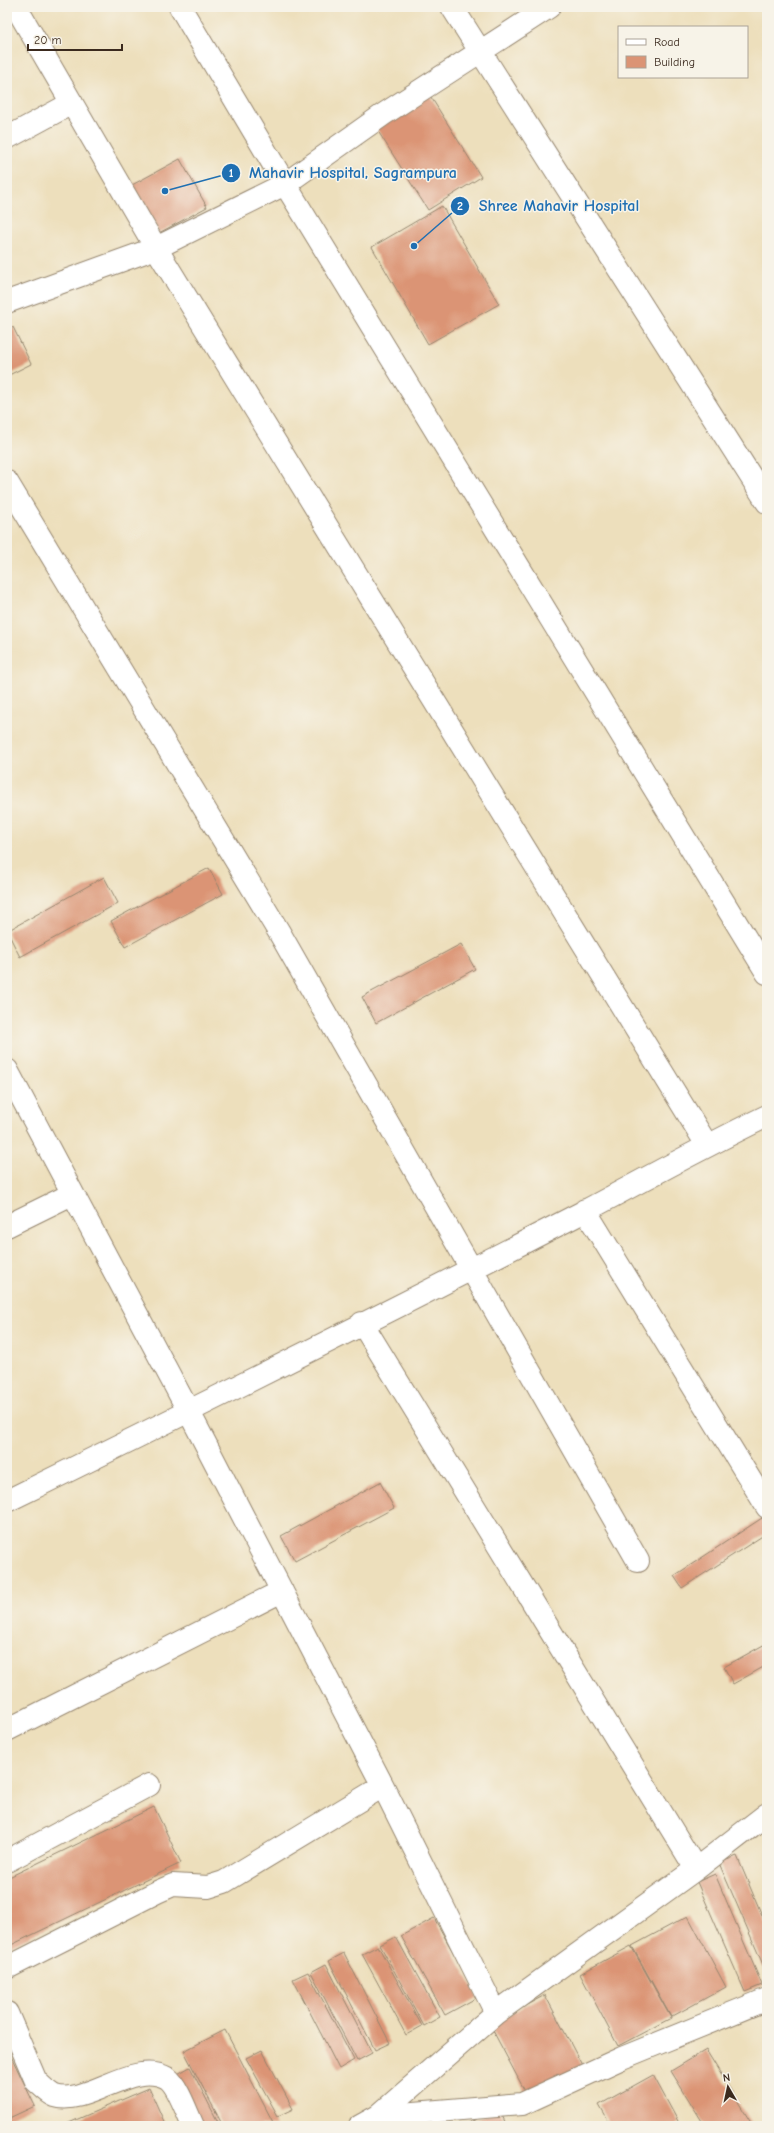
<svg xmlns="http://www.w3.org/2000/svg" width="774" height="2133" font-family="'Comic Neue',sans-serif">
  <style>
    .building { fill: #db9475 }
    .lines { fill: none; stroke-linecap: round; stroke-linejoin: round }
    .minor-casing { stroke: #94846d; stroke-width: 24 }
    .minor { stroke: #fff; stroke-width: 22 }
    .leader { fill: none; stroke: #1f6fb2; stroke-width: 1.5 }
    .callout-dot { fill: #1f6fb2; stroke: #f7f3e8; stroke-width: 1.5 }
    .mark-label { font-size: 12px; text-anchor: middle; font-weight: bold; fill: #fff }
    .callout-label { font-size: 16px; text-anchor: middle; font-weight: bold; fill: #1f6fb2; stroke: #f7f3e8; stroke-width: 3; stroke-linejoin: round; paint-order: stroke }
  </style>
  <rect width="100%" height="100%" fill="#f7f3e8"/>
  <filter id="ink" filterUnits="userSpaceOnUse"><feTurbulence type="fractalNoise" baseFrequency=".025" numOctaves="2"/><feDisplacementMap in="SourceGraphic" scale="8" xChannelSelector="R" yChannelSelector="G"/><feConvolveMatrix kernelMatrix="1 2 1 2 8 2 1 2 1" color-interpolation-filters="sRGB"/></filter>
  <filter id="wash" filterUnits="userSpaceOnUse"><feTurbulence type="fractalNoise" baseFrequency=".012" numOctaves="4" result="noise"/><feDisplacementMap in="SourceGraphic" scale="16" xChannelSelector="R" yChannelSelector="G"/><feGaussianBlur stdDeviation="0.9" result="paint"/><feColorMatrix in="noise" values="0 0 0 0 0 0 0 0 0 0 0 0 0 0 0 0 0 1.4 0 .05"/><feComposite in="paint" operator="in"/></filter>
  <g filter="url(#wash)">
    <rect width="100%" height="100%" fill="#eddfbc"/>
    <g id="blocks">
      <path class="building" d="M429 94 481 177 428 210 376 128Z
        M180 159 207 207 159 233 132 185Z
        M442 206 499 304 428 344 372 247Z
        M13 327 31 364 7 376V330Z
        M209 868 223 894 125 947 111 921Z
        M104 877 118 903 20 957 7 931Z
        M461 944 475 969 376 1023 362 997Z
        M380 1482 394 1508 295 1561 281 1536Z
        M762 1518 767 1526V1533L682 1588 674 1576Z
        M767 1643V1665L733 1684 724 1667Z
        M154 1807 181 1863 7 1947V1878Z
        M737 1856 767 1927V1974L719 1863Z
        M715 1874 762 1985 745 1992 697 1882Z
        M688 1916 726 1987 671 2017 632 1946Z
        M434 1918 478 1997 445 2015 401 1936Z
        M396 1937 440 2017 424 2026 380 1945Z
        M378 1946 422 2026 406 2035 362 1954Z
        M631 1946 671 2018 618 2046 580 1974Z
        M344 1953 390 2043 375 2050 329 1961Z
        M326 1964 372 2053 357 2061 311 1972Z
        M308 1972 354 2060 339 2069 293 1979Z
        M545 1995 583 2067 528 2097 490 2025Z
        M225 2030 275 2126H223L184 2051Z
        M7 2048 35 2106 7 2119Z
        M262 2050 293 2109 278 2116 246 2058Z
        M706 2050 753 2126H705L671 2071Z
        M190 2067 220 2126H200L174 2076Z
        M653 2075 679 2123 675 2126H611L599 2105Z
        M149 2088 166 2126H62Z
        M499 2109 507 2126H461Z"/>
    </g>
  </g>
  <g filter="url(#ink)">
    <use href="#blocks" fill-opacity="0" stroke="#94846d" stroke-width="1"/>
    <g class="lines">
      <g class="minor-casing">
        <path id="minor" d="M16 7 156 248 707 1145
          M180 7 285 184 767 973
          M452 7 767 502
          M7 138 72 103
          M7 302 156 248 285 184 384 114 549 7
          M7 482 279 932 638 1561
          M7 1070 189 1412 383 1786 496 2013
          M585 1210 767 1507
          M7 1226 72 1194
          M362 1323 696 1869
          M7 1501C200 1406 393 1310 585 1211 645 1179 705 1146 767 1116
          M7 1730 282 1591
          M7 1861 149 1785
          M7 1968 157 1892 173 1885 208 1887 224 1882 383 1786
          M7 2013 36 2081C42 2086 48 2093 55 2096 88 2106 133 2059 167 2078 177 2084 188 2115 193 2126
          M380 2120 378 2116 522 2104 622 2058 767 1999
          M360 2126 378 2116 496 2013 696 1869 767 1814"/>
      </g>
      <use href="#minor" class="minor"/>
    </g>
  </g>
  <path class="leader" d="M165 191L231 173M414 246L460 206"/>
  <g class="callout-dot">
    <circle cx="165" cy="191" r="4"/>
    <circle cx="414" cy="246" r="4"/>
    <circle cx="231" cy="173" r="10"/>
    <circle cx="460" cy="206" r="10"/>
  </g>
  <g class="mark-label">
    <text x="231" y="177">1</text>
    <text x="460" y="210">2</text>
  </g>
  <g class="callout-label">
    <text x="353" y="178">Mahavir Hospital, Sagrampura</text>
    <text x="559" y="211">Shree Mahavir Hospital</text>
  </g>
  <rect width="774" height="2133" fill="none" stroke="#f7f3e8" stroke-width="24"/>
  <rect x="618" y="26" width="130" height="52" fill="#f7f3e8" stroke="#aca397"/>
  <rect x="626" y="39" width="20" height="6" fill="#ffffff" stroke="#aca397"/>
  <text x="654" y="46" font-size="12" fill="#3b2a1e">Road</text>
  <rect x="626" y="56" width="20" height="12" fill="#db9475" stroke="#aca397"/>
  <text x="654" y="66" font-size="12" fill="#3b2a1e">Building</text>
  <g transform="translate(728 2087) rotate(351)" stroke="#f7f3e8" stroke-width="3" paint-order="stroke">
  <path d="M0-3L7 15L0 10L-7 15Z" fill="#3b2a1e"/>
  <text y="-6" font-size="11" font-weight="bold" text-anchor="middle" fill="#3b2a1e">N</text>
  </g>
  <path d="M28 44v6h94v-6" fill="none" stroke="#3b2a1e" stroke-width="2"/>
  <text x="34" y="44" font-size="12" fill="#3b2a1e" stroke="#f7f3e8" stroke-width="3" paint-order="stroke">20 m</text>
</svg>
